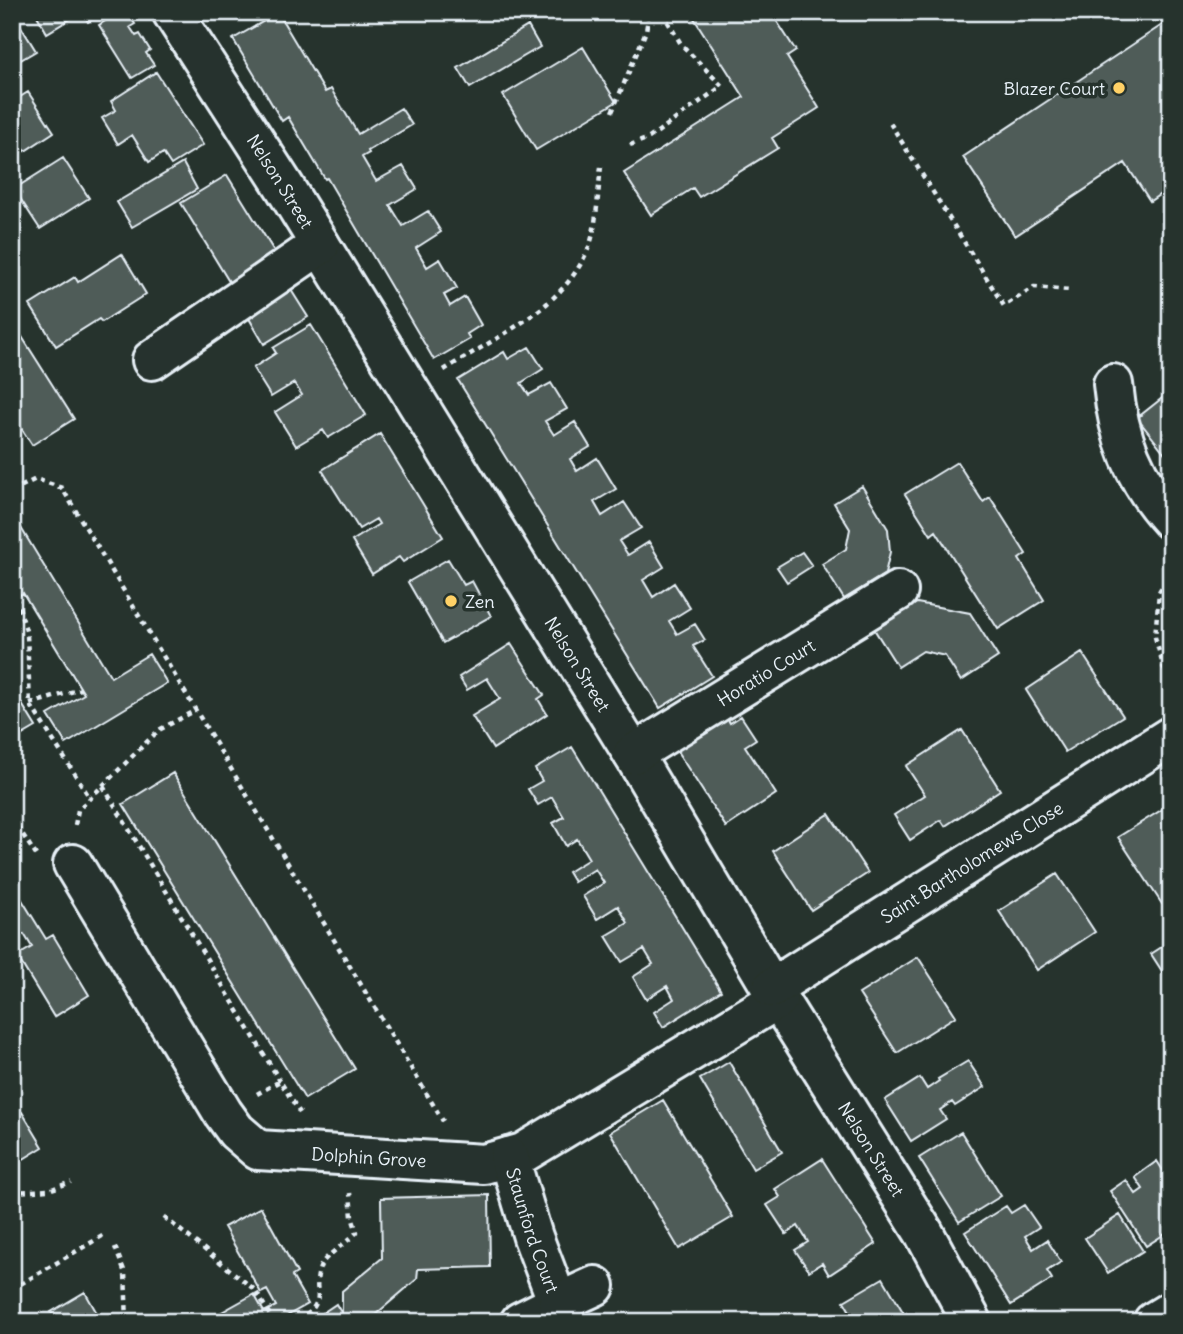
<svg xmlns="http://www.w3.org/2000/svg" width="1183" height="1334" font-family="Delius,sans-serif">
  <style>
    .building { fill: #505c59; stroke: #e8f1f8; stroke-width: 2 }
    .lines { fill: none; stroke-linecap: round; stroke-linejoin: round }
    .street-casing { stroke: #e8f1f8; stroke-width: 44 }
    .secondary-casing { stroke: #e8f1f8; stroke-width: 44 }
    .path { stroke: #e8f1f8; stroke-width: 4.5; stroke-dasharray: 5 5; stroke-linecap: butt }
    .street { stroke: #26332d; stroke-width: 38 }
    .secondary { stroke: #26332d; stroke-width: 38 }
    .poi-dot { fill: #ffd166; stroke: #26332d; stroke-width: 2.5 }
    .labels { text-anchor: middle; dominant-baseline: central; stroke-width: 7; stroke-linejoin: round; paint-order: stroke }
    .poi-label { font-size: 18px; fill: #e8f1f8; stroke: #26332d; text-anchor: end }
    .street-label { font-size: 18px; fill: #e8f1f8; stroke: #26332d }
  </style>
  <rect width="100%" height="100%" fill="#26332d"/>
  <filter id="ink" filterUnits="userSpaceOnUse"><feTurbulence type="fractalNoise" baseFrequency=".0143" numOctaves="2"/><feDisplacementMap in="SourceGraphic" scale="14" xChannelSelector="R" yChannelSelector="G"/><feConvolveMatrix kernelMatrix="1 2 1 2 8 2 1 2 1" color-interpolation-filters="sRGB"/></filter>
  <g filter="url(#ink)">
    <path class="building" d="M12 12 36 51 12 65Z
      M35 12H105L88 22 82 12 47 33Z
      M119 12H127L135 24 130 27 136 36 140 34 150 50 146 53 154 65 132 78 99 25Z
      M690 12H771L796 51 787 57 819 108 772 138 778 148 699 197 693 188 651 215 624 173 744 97Z
      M278 13 325 92 331 89 358 134 401 108 412 125 368 151 369 153 362 157 376 181 403 166 417 189 390 205 403 226 428 211 441 232 416 248 427 267 440 259 457 288 444 295 450 306 465 297 481 325 467 334 470 339 434 360 327 178 325 179 288 117 282 121 233 39Z
      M1171 19V187L1150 201 1125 163 1015 236 963 157Z
      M528 26 540 47 470 88 458 68Z
      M583 47 616 102 536 150 503 95Z
      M156 72 203 145 171 165 163 153 149 162 132 135 118 144 102 118 116 110 111 101Z
      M28 92 54 132 25 151 12 131V102Z
      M63 158 89 198 40 229 14 189Z
      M183 163 197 189 132 227 117 202Z
      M227 175 282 264 236 293 181 203Z
      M122 254 146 294 102 322 99 319 56 346 30 305 75 277 78 282Z
      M286 282 308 317 264 344 243 308Z
      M12 321 74 419 32 445 12 414Z
      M311 325 366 415 328 438 323 430 296 446 275 412 302 395 294 383 271 397 253 368 276 353 273 348Z
      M529 347 543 369 521 383 529 395 551 383 567 409 545 421 554 435 575 422 590 447 570 459 577 471 597 458 616 489 594 502 602 516 624 502 641 528 619 541 628 555 649 542 664 567 643 580 653 597 674 583 690 608 669 621 677 634 695 624 705 640 693 646 712 676 660 708 458 380 504 352 508 359Z
      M1171 391V461L1137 418Z
      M380 434 443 537 403 562 399 557 372 574 352 541 379 524 376 519 359 529 322 470Z
      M957 462 983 502 990 497 1026 554 1019 559 1044 600 998 629 936 531 931 535 905 494Z
      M862 486 888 529 890 552 885 574 844 599 822 564 846 549 850 529 834 503Z
      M12 513 111 677 149 654 167 683 66 744 48 715 84 694 23 593 12 600Z
      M802 552 812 566 787 582 777 567Z
      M448 559 464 585 472 581 491 616 443 643 408 582Z
      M917 603 970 613 998 657 961 681 945 656 923 651 898 667 874 629Z
      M511 644 544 695 538 699 547 714 493 749 472 716 500 699 487 678 467 690 459 677Z
      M1082 653 1123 716 1065 752 1026 690Z
      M12 688 36 727 12 741Z
      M724 713 730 723 741 716 756 739 745 746 776 794 726 827 673 745Z
      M962 730 1000 790 945 826 941 820 910 840 894 815 925 795 906 766Z
      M572 747 721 991 663 1027 654 1012 674 999 667 986 646 999 633 977 653 964 644 949 622 962 606 936 628 923 618 906 597 919 583 896 604 883 595 869 574 882 568 872 589 859 577 839 566 846 553 823 564 817 552 797 538 805 528 789 542 781 535 769Z
      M173 773 355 1069 305 1099 123 804Z
      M1171 804V899L1162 904 1118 837Z
      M829 814 868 873 811 910 773 851Z
      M12 872 21 887 16 890 46 939 53 935 89 995 54 1017 17 956 32 947 24 934 12 941Z
      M1057 874 1095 932 1037 970 999 911Z
      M1171 941V985L1151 954Z
      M918 957 956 1016 897 1053 859 994Z
      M968 1061 985 1087 955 1106 952 1102 940 1110 946 1119 911 1141 885 1100 920 1078 927 1089 939 1081 938 1079Z
      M729 1062 782 1152 753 1169 700 1079Z
      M663 1100 733 1217 679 1249 610 1132Z
      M22 1112 43 1147 12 1166V1118Z
      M961 1132 1001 1196 959 1222 919 1158Z
      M822 1159 876 1244 829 1275 822 1263 809 1271 795 1250 808 1242 798 1226 786 1234 767 1205 780 1197 775 1189Z
      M1157 1161 1166 1175 1171 1172V1230L1146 1246 1110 1191 1126 1180 1136 1194 1143 1189 1135 1177Z
      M489 1195 490 1267 418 1269 417 1279 368 1321 354 1322 342 1314V1291L382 1258 381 1198Z
      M1024 1205 1039 1227 1025 1236 1033 1249 1047 1240 1061 1262 1047 1271 1052 1279 1011 1305 965 1232 1006 1206 1011 1213Z
      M261 1207 297 1273 292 1276 308 1304 276 1322H204L254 1294 264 1312 276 1306 267 1290 261 1293 224 1227Z
      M1120 1215 1143 1251 1108 1273 1085 1238Z
      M883 1278 909 1322H856L844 1301Z
      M85 1292 102 1322H57L51 1312Z
      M336 1304 342 1314 330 1322H321L318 1316Z"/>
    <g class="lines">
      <g class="street-casing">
        <g id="street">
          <path id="s1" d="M172 12 284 186 633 754 778 999 924 1233 972 1322"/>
          <path d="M152 360 320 245"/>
          <path d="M1113 384C1118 437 1134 480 1171 520"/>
          <path id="s2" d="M633 754 898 591"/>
          <path id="s3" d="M73 864 223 1113 236 1131 258 1150 484 1164 523 1153 778 999"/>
          <path id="s4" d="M772 988 1171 736"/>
          <path id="s5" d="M509 1157 533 1237 558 1303 520 1322"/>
          <path d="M558 1303 595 1286"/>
        </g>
      </g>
      <g class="secondary-casing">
        <path id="secondary" d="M1153 1322 1171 1311"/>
      </g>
      <path class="path" d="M612 112 646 31 649 12
        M890 123 1004 306 1034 287 1070 290
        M630 145 649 138 722 86 681 44 662 12
        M444 370C497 336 564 309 589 247 597 227 598 189 601 167
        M12 491 36 479 62 488 443 1121
        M1171 570 1159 592 1155 637 1164 669 1171 682
        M16 597 27 634 30 704 90 798
        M30 704 81 689
        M103 786 280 1081
        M12 818 36 855
        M75 825 78 810 159 730 196 710
        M12 959 20 947 17 938
        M257 1094 280 1081 300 1113
        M12 1192 49 1190 71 1182
        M164 1217 255 1290 274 1322
        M115 1247 125 1273 127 1322
        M12 1289 104 1235
        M299 1322C332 1295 309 1294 321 1265 325 1256 349 1241 357 1232L352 1217 350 1193"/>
      <use href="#street" class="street"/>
      <use href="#secondary" class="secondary"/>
    </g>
  </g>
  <g class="poi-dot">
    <circle cx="1119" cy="88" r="7"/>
    <circle cx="451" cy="601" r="7"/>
  </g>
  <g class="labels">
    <g class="poi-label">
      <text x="1105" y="88">Blazer Court</text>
      <text x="465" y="601" text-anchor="start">Zen</text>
    </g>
    <g class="street-label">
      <text stroke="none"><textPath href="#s1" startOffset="201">Nelson Street</textPath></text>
      <text stroke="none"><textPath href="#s1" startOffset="768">Nelson Street</textPath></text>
      <text stroke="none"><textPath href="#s2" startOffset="156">Horatio Court</textPath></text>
      <text stroke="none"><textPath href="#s4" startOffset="236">Saint Bartholomews Close</textPath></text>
      <text stroke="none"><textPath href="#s1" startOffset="1335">Nelson Street</textPath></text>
      <text stroke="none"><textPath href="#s3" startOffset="453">Dolphin Grove</textPath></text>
      <text stroke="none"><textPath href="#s5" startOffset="77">Staunford Court</textPath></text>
    </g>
  </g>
  <rect width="1183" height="1334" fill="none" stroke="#26332d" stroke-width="42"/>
  <rect x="21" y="21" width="1141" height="1292" fill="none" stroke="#e8f1f8" stroke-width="2.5" filter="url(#ink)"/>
</svg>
